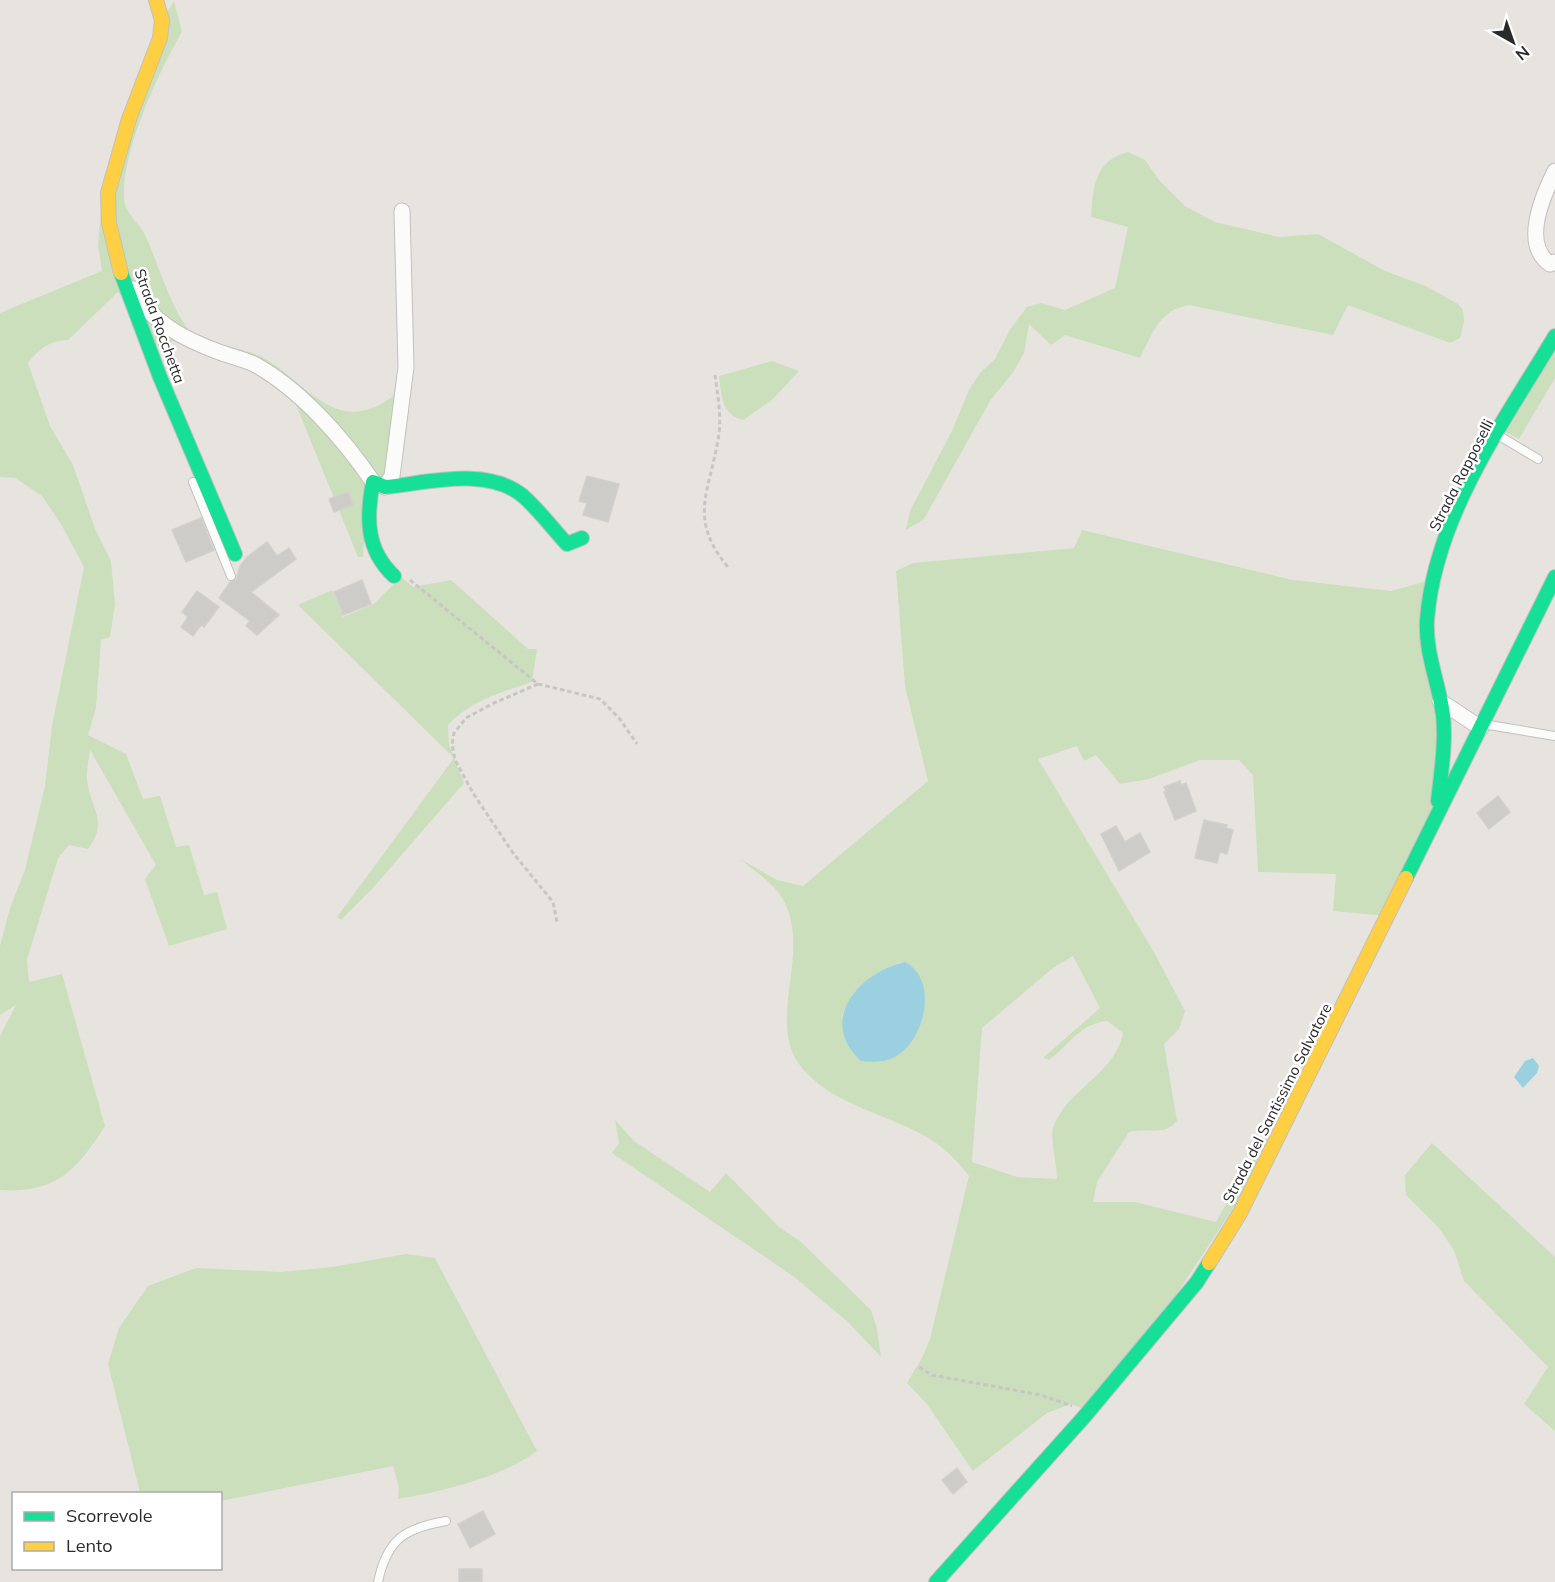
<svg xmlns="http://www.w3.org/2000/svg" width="1555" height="1582" font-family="Mulish,sans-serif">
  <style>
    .green { fill: #cbdfbc; fill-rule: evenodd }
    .water { fill: #9bd0e1 }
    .building { fill: #ceccc9; stroke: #d2d0cc; stroke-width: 1.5 }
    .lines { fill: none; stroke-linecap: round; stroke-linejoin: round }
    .lane-casing { stroke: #c1c0c1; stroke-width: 10 }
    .street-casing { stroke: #c1c0c1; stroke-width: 17 }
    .fast-casing { stroke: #c1c0c1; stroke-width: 16 }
    .slow-casing { stroke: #c1c0c1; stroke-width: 16 }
    .path { stroke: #c6c6c5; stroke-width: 3; stroke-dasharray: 4.5 3; stroke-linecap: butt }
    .lane { stroke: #fbfbfa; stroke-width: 8 }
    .street { stroke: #fbfbfa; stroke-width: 15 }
    .fast { stroke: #16e098; stroke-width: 14 }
    .slow { stroke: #ffcf43; stroke-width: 14 }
    .labels { text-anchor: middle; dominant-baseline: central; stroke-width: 5; stroke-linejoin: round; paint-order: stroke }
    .street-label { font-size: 15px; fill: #2a2a2a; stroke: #fff }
  </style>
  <rect width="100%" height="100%" fill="#e7e4e0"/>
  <path class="green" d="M174 1 182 32C158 73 122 150 124 198 125 213 137 221 144 233 158 261 170 309 191 332 201 341 245 349 260 356 306 380 335 440 393 396L398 371 400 326 403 451 377 490 364 541 363 557H358L292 395 276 381 176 340 159 347 118 292 68 340C49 341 40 348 28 363L50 426 73 465 95 529 111 561 115 604 110 637 101 640 96 708 88 735 126 754 143 799 160 796 176 847 189 845 204 895 217 892 227 929 169 946 145 879 156 865 90 750C89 758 87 767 87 775 87 806 111 819 88 849L69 845 58 858 27 960 29 982 62 974 105 1126C77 1170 56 1194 0 1190V1036L16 1005 0 1015V946L10 908 25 870 45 786 52 726 84 567 61 524 42 496 15 478 0 477V313L102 271 98 246 103 189 157 28Z
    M1128 152 1145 160 1159 180 1185 206 1215 222 1279 237 1318 234 1385 271 1426 286 1458 304 1463 310 1464 322 1460 338 1450 343 1348 305 1333 335 1189 305C1159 310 1153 333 1140 358L1065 335 1051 345 1029 324 1024 353 1014 371 990 401 924 519 906 530 910 511 952 431 969 390 980 373 995 359 1011 328 1027 307 1041 303 1065 310 1115 288 1128 227 1091 217C1093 187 1095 160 1128 152Z
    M1555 344V378L1519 439 1505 432Z
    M772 361 799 371 772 400 743 420C721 414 722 397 719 376Z
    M1082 530 1293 580 1391 591 1427 581 1437 743 1435 811 1387 916 1333 911 1336 874 1258 872 1253 775 1239 760H1200L1149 779 1120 784 1096 755 1084 761 1077 746 1038 759 1155 954 1185 1011 1179 1029 1164 1044 1177 1121C1163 1137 1149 1127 1129 1132L1097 1182 1093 1202H1135L1216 1222 1264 1137 1269 1140 1240 1198 1172 1301 1081 1408 1071 1404 1047 1413 973 1471 926 1403 907 1383 922 1358 930 1339 969 1176C958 1162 948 1151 933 1141 894 1115 829 1106 799 1064 766 1018 814 949 781 896 772 882 753 870 740 859L777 880 803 886 928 781 905 686 896 571 913 563 1074 548ZM1073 956 1100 1008 1043 1058 1049 1060C1068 1046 1081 1023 1107 1021L1123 1033C1115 1075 1066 1089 1053 1128 1050 1139 1057 1165 1057 1179L1017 1177 972 1162 982 1028 1053 968ZM904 962 841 1017C855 990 874 968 904 962Z
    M401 577 413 587 451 580 528 649H537L532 682C502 692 470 701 448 725L449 745 464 783 372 889 341 920 337 917 454 758 298 605 332 590 343 617 374 604Z
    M615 1120 634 1141 710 1192 726 1173 779 1227 800 1241 871 1310 877 1329 881 1357 848 1322 793 1276 612 1153 619 1143Z
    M1432 1143 1555 1257V1431L1524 1404 1548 1367 1464 1281 1454 1250 1439 1228 1406 1195 1405 1175Z
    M406 1254 435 1258 537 1451C503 1477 441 1492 398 1499L399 1487 393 1466 221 1501 220 1494 140 1493 108 1364 119 1328 148 1286 196 1268 280 1272 332 1267Z"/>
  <path class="water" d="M905 962C938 979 926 1037 898 1055 886 1063 875 1062 861 1061 817 1021 859 972 905 962Z
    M1533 1058 1539 1066 1537 1073 1523 1088 1514 1077 1525 1061Z"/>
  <path class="building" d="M587 476 619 484 608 522 583 515 587 503 579 501Z
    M348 492 353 505 334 512 329 499Z
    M201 518 214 550 186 562 172 530Z
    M267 542 277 556 289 548 296 559 251 592 279 615 257 635 246 626 250 621 219 598 230 582 236 579 240 566 247 557Z
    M362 580 371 604 343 615 334 592Z
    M197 591 219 607 204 627 201 625 193 636 181 627 188 617 182 612Z
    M1180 781 1181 785 1186 783 1196 811 1175 820 1164 792 1166 791 1164 787Z
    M1498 796 1510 812 1489 829 1477 813Z
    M1204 820 1227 825 1226 828 1233 830 1227 854 1220 852 1217 863 1195 858Z
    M1116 826 1125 842 1140 833 1150 852 1119 871 1101 834Z
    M957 1468 967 1482 953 1494 942 1480Z
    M483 1511 495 1534 470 1548 458 1524Z
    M459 1569H482V1582H459Z"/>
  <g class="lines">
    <g class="lane-casing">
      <path id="lane" d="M1498 435 1538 459
        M193 482 231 576
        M1483 724 1555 736
        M378 1582C387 1539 405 1528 446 1521"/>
    </g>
    <g class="street-casing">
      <path id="street" d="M1555 171C1543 195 1521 244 1550 264L1555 262
        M133 289C150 322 186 340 219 352 230 356 243 359 254 364 300 389 344 439 373 482
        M385 487 392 476 406 367 402 211
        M1440 701 1481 728"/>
    </g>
    <g class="fast-casing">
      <path id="fast" d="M121 273 160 377 235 554
        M394 576C366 550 366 518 373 482L385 487C428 483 487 466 523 496 539 510 553 529 567 544L582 538
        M1438 801C1441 773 1446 743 1443 715 1439 683 1425 653 1427 620 1435 516 1503 423 1555 336
        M1406 878 1555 577
        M936 1582 1084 1417 1197 1282 1209 1263"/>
    </g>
    <g class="slow-casing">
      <path id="slow" d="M121 273 109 223 108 193 129 119 160 38 162 20 156 0
        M1209 1263 1240 1213 1406 878"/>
    </g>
    <path class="path" d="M715 375C718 396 722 419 718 440 709 493 688 519 728 567
      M410 580 538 684 600 699 619 718 637 744
      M538 684 492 704 466 718 454 733 452 744 455 760 473 793 513 853 553 902 557 922
      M919 1367 932 1375 1041 1395 1072 1406"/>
    <use href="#lane" class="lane"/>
    <use href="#street" class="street"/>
    <use href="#fast" class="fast"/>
    <use href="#slow" class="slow"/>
  </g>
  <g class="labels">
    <g class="street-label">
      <text transform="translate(160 326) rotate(70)">Strada Rocchetta</text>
      <text transform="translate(1461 475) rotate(-63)">Strada Rapposelli</text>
      <text transform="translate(1277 1103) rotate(-63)">Strada del Santissimo Salvatore</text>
    </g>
  </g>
  <rect x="12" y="1492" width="210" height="78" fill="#ffffff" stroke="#aaaaaa" stroke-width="1.5"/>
  <rect x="24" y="1512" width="30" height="9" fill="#16e098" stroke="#aaaaaa" stroke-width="1.5"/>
  <text x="66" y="1522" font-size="18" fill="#2a2a2a">Scorrevole</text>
  <rect x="24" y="1542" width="30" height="9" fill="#ffcf43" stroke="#aaaaaa" stroke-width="1.5"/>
  <text x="66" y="1552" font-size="18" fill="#2a2a2a">Lento</text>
  <g transform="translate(1513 42) rotate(140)" stroke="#ffffff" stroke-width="4.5" paint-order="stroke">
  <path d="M0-4.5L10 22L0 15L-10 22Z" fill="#2a2a2a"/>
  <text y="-9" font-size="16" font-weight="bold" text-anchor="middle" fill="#2a2a2a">N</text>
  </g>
</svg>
